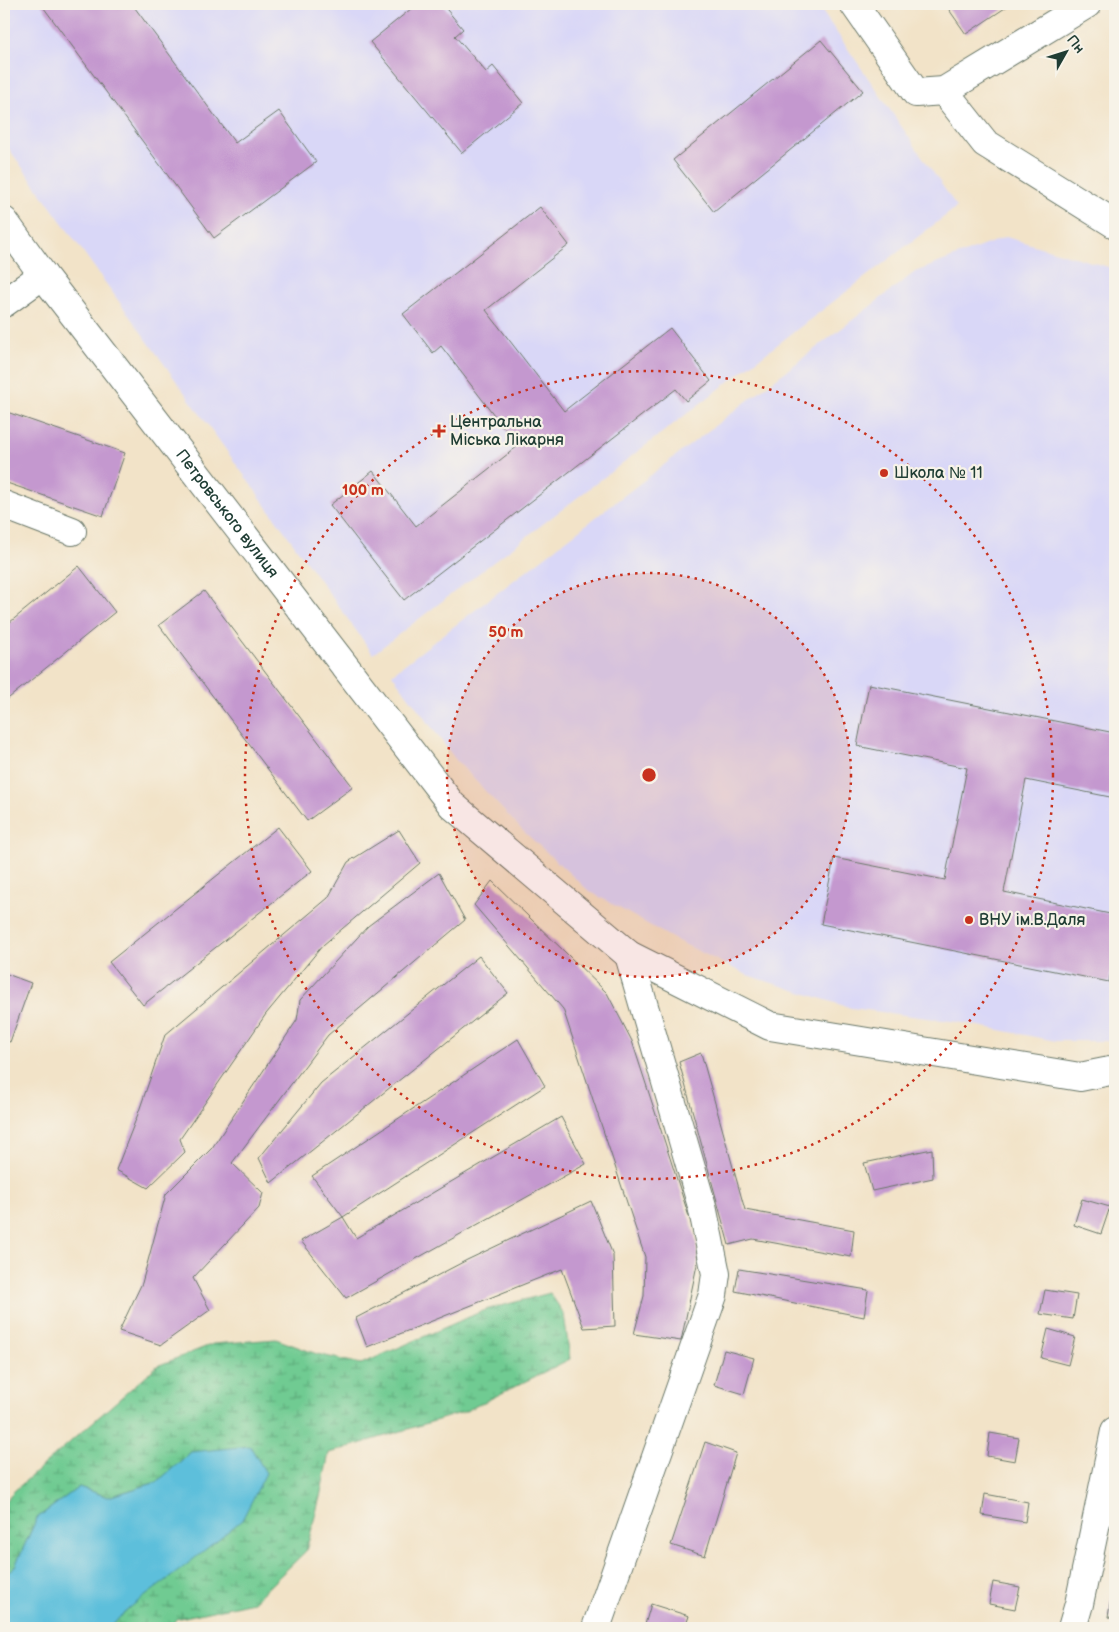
<svg xmlns="http://www.w3.org/2000/svg" width="1119" height="1632" font-family="'Balsamiq Sans',sans-serif">
  <style>
    .built { fill: #d9d7f7 }
    .wetland { fill: url(#wetland-marsh); stroke: #488463 }
    .water { fill: #5dbfdb; stroke: #3e7e88 }
    .building { fill: #c498cf }
    .lines { fill: none; stroke-linecap: round; stroke-linejoin: round }
    .minor-casing { stroke: #697768; stroke-width: 30 }
    .minor { stroke: #fff; stroke-width: 28 }
    .ring { fill: none; stroke: #c8321e; stroke-width: 2.5; stroke-dasharray: 2.5 5 }
    .poi-dot { fill: #c8321e; stroke: #f7f3e8; stroke-width: 2 }
    .labels { text-anchor: middle; dominant-baseline: central; stroke-width: 4.5; stroke-linejoin: round; paint-order: stroke }
    .poi-label { font-size: 16px; fill: #1f3d34; stroke: #f7f3e8; text-anchor: start }
    .street-label { font-size: 16px; fill: #1f3d34; stroke: #f7f3e8 }
    .centre { fill: #c8321e; stroke: #f7f3e8; stroke-width: 2.5 }
    .ring-label { font-size: 15px; text-anchor: middle; font-weight: bold; fill: #c8321e; stroke: #f7f3e8; stroke-width: 4.5; stroke-linejoin: round; paint-order: stroke }
  </style>
  <defs>
    <pattern id="wetland-marsh" width="20" height="14" patternUnits="userSpaceOnUse" patternTransform="scale(1.25)"><rect width="20" height="14" fill="#70cb92"/><path d="M1 5h8M5 5V1M11 12h8M15 12V8" fill="none" stroke="#5ba678"/></pattern>
  </defs>
  <rect width="100%" height="100%" fill="#f7f3e8"/>
  <filter id="ink" filterUnits="userSpaceOnUse"><feTurbulence type="fractalNoise" baseFrequency=".02" numOctaves="2"/><feDisplacementMap in="SourceGraphic" scale="10" xChannelSelector="R" yChannelSelector="G"/><feConvolveMatrix kernelMatrix="1 2 1 2 8 2 1 2 1" color-interpolation-filters="sRGB"/></filter>
  <filter id="wash" filterUnits="userSpaceOnUse"><feTurbulence type="fractalNoise" baseFrequency=".0096" numOctaves="4" result="noise"/><feDisplacementMap in="SourceGraphic" scale="20" xChannelSelector="R" yChannelSelector="G"/><feGaussianBlur stdDeviation="1.12" result="paint"/><feColorMatrix in="noise" values="0 0 0 0 0 0 0 0 0 0 0 0 0 0 0 0 0 1.4 0 .05"/><feComposite in="paint" operator="in"/></filter>
  <g filter="url(#wash)">
    <rect width="100%" height="100%" fill="#f2e3c8"/>
    <path class="built" d="M4 4H817L957 207 373 654 4 142Z
      M1006 237 1115 269V1041H1056L958 1022 851 1008 747 975 674 939 589 891 521 829 456 760 392 674 915 272Z"/>
    <path class="wetland" d="M550 1293 564 1314 570 1359 464 1412 329 1453 320 1497 306 1551 253 1602 176 1619 170 1628H108L132 1606 191 1452 157 1482 108 1497 79 1487 37 1518 15 1566 4 1575V1502L13 1492 157 1366 213 1344 276 1339 317 1354 361 1364 485 1310Z"/>
    <path class="water" d="M250 1446 266 1473 242 1520 180 1570 132 1606 108 1628H4V1575L15 1566 37 1518 79 1487 108 1497 157 1482 191 1452Z"/>
    <g id="blocks">
      <path class="building" d="M41 4H132L235 143 279 111 316 162 214 238Z
        M417 4H442L463 29 455 36 486 72 493 66 523 103 462 153 370 42Z
        M945 4H1011L966 34Z
        M821 40 863 91 714 212 673 160Z
        M540 207 569 245 486 310 564 411 670 328 711 381 686 401 676 389 404 600 330 505 373 471 416 526 518 446 441 346 433 353 403 314Z
        M4 411 125 453 103 516 4 482Z
        M79 566 115 612 4 702V627Z
        M204 591 353 787 307 821 159 625Z
        M869 684 1115 733V798L1026 780 1004 892 1115 915V949L1109 982 821 924 834 858 945 880 967 768 857 746Z
        M278 827 312 871 143 1005 109 962Z
        M399 830 420 863 323 945 266 1014 180 1139 185 1152 148 1188 116 1170 138 1114 165 1035 328 898 348 862Z
        M439 873 465 920 328 1035 232 1163 263 1193 259 1208 193 1278 210 1310 161 1345 119 1331 142 1283 166 1194 212 1148 297 1020 300 1000 368 926Z
        M492 881 607 993 632 1041 695 1235 698 1260 681 1341 634 1334 644 1296 645 1257 563 1009 474 905Z
        M479 956 508 993 271 1183 259 1158 321 1083Z
        M4 973 31 983 10 1042 4 1040Z
        M518 1039 545 1086 343 1217 312 1176Z
        M701 1053 745 1210 854 1230 851 1257 753 1239 729 1245 679 1062Z
        M561 1117 586 1164 346 1298 301 1241 343 1217 356 1238Z
        M932 1149 933 1178 872 1191 864 1163Z
        M1082 1199 1110 1207 1101 1234 1074 1225Z
        M591 1201 613 1255 615 1326 584 1328 562 1269 367 1347 356 1318 467 1260Z
        M739 1269 868 1290 864 1317 735 1291Z
        M1045 1290 1077 1295 1073 1319 1040 1314Z
        M1048 1329 1075 1337 1068 1365 1041 1358Z
        M724 1350 754 1358 744 1394 714 1385Z
        M990 1433 1019 1438 1015 1461 987 1456Z
        M705 1442 736 1453 705 1556 671 1545Z
        M985 1494 1028 1502 1025 1522 982 1515Z
        M993 1582 1020 1587 1015 1609 989 1604Z
        M1112 1592 1115 1593V1618L1108 1617Z
        M651 1604 689 1616 685 1628H644Z"/>
    </g>
  </g>
  <g filter="url(#ink)">
    <use href="#blocks" fill-opacity="0" stroke="#697768" stroke-width="1"/>
    <g class="lines">
      <g class="minor-casing">
        <g id="minor">
          <path d="M854 4 916 93 944 91 1087 4"/>
          <path d="M944 91 985 143 1115 224"/>
          <path id="s1" d="M4 221 43 275 452 805 629 955 770 1026 1080 1077 1115 1070"/>
          <path d="M4 303 43 275"/>
          <path d="M4 505 72 531"/>
          <path d="M596 1628 713 1295 716 1274 702 1206 629 955"/>
          <path d="M1072 1628 1079 1604 1115 1431"/>
        </g>
      </g>
      <use href="#minor" class="minor"/>
    </g>
  </g>
  <circle cx="649" cy="775" r="202" fill="#c8321e" fill-opacity=".12"/>
  <g class="ring">
    <circle cx="649" cy="775" r="202"/>
    <circle cx="649" cy="775" r="404"/>
  </g>
  <g class="poi-dot">
    <path d="M436.5 423.5h5v5h5v5h-5v5h-5v-5h-5v-5h5z"/>
    <circle cx="884" cy="473" r="5"/>
    <circle cx="969" cy="920" r="5"/>
  </g>
  <g class="labels">
    <g class="poi-label">
      <text x="450" y="422">Центральна<tspan x="450" dy="18">Міська Лікарня</tspan></text>
      <text x="894" y="473">Школа № 11</text>
      <text x="979" y="920">ВНУ ім.В.Даля</text>
    </g>
    <g class="street-label">
      <text stroke="none"><textPath href="#s1" startOffset="368">Петровського вулиця</textPath></text>
    </g>
  </g>
  <circle cx="649" cy="775" r="8" class="centre"/>
  <g class="ring-label">
    <text x="363" y="495">100 m</text>
    <text x="506" y="637">50 m</text>
  </g>
  <rect width="1119" height="1632" fill="none" stroke="#f7f3e8" stroke-width="20"/>
  <g transform="translate(1066 52) rotate(51)" stroke="#f7f3e8" stroke-width="4" paint-order="stroke">
  <path d="M0-4L9 19L0 12L-9 19Z" fill="#1f3d34"/>
  <text y="-8" font-size="14" font-weight="bold" text-anchor="middle" fill="#1f3d34">Пн</text>
  </g>
</svg>
